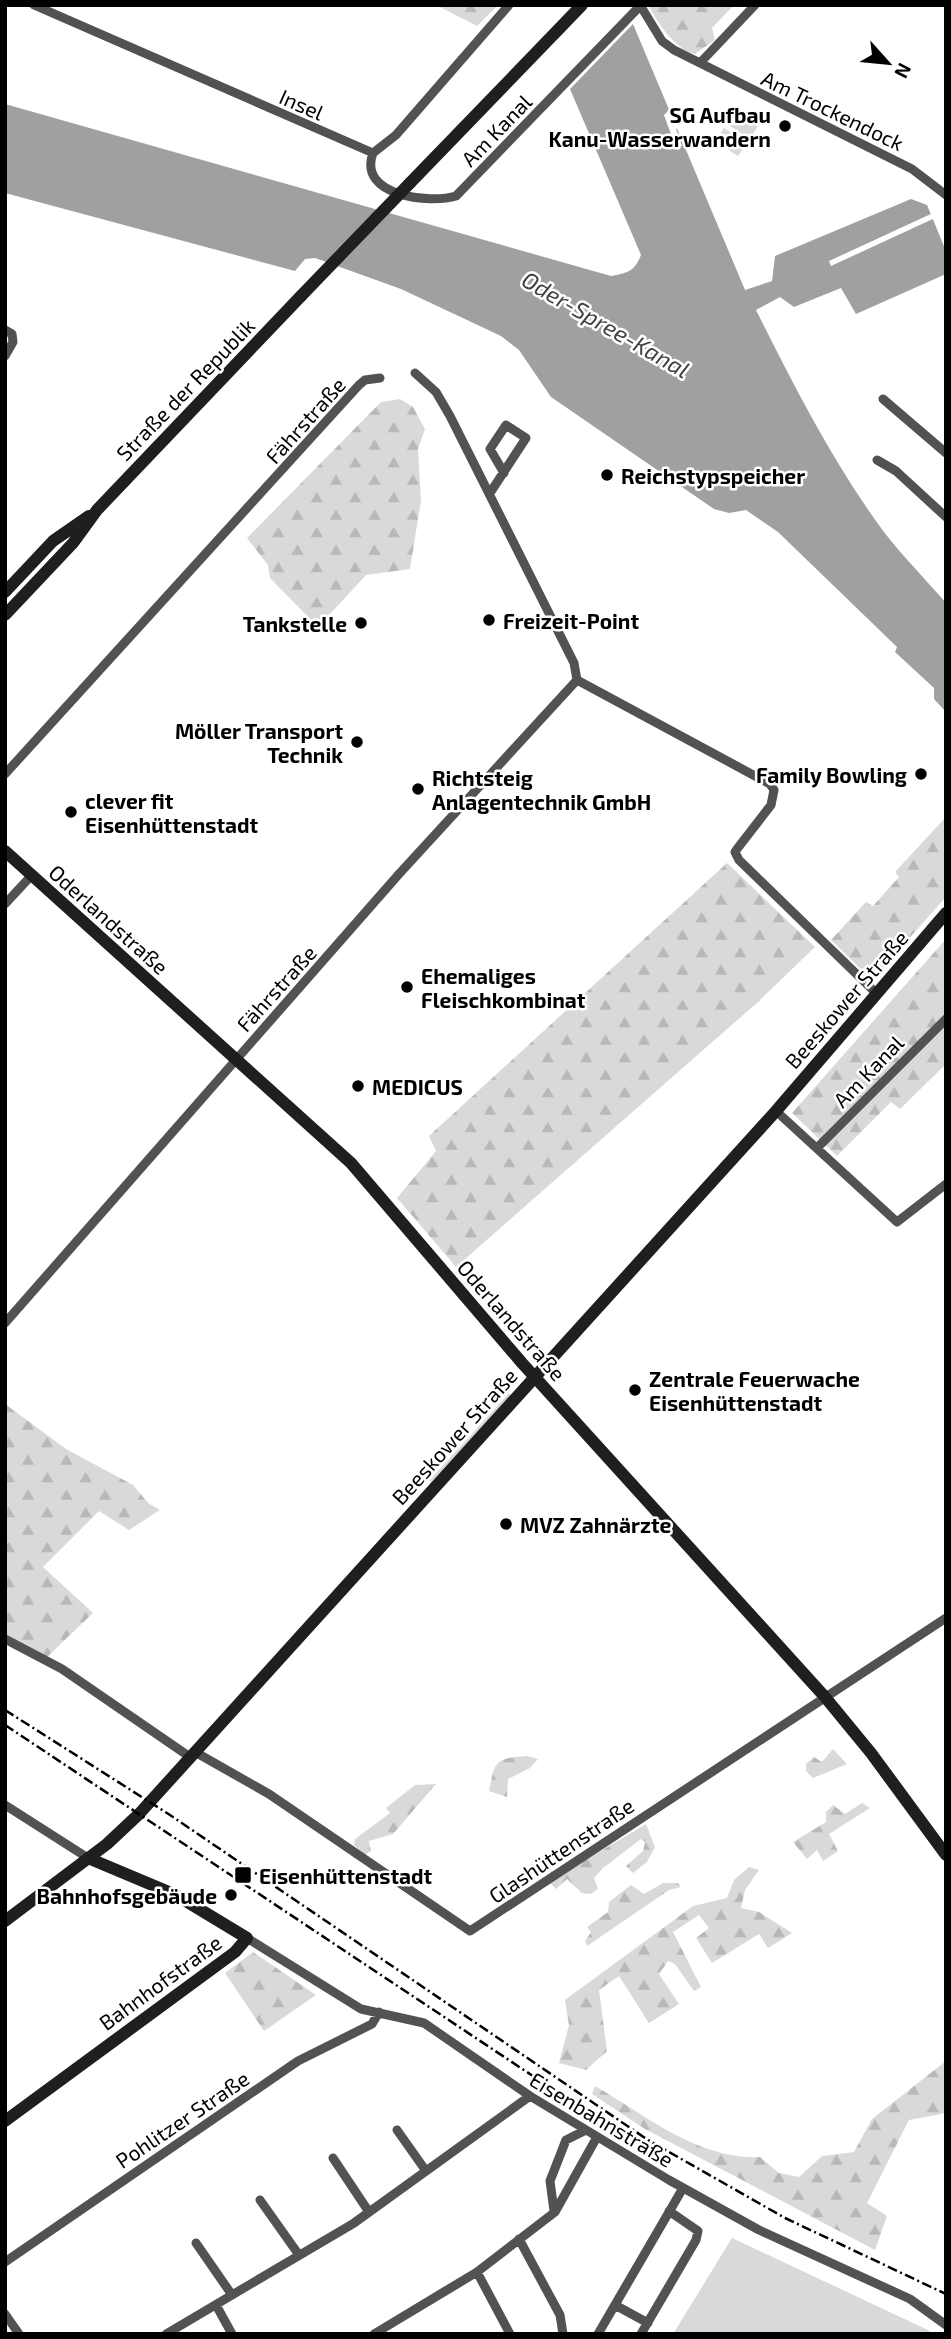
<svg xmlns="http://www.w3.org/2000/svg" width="951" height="2339" font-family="'Exo 2',sans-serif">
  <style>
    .green { fill: #d9d9d9 }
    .forest { fill: url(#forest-firs) }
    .water { fill: #a0a0a0 }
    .pier { fill: #fff }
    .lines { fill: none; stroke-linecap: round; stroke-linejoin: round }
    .street { stroke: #525252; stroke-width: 9 }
    .secondary { stroke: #1f1f1f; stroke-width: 12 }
    .rail { stroke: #000; stroke-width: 2.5; stroke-dasharray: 10 3.5 2 3.5; stroke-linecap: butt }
    .secondary-bridge { stroke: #1f1f1f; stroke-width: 12 }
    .poi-dot { fill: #000; stroke: #fff; stroke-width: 2.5 }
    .labels { text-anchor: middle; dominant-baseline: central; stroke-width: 5; stroke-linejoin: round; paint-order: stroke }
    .street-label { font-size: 21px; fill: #000; stroke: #fff }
    .poi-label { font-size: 21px; font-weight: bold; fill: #000; stroke: #fff; text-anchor: start }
    .water-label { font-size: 23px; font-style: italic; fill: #414141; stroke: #fff }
  </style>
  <defs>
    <pattern id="forest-firs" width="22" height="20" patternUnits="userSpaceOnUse" patternTransform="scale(1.75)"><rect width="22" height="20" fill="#d9d9d9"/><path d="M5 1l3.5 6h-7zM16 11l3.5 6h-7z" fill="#b8b8b8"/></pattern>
  </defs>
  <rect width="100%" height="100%" fill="#fff"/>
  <path class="green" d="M736 111 758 126 750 139 727 124Z
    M724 128 747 143 738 156 715 141Z
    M509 1393 511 1396 431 1482 429 1481Z
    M732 2238 928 2330 933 2334H673Z"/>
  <path class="forest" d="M436 5H498L477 26Z
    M648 5H734L712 28 715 40 695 54C674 49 658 23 648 5Z
    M400 399 413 407 425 429 418 449 421 500 410 569 366 575 318 627 270 578 268 565 247 538 381 402Z
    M946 817V897L872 980 831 940 866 902 873 906 899 877 895 872Z
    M727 863 815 947 759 1001 456 1267 397 1198 436 1151 429 1136Z
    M946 939V1064L900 1109 891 1102 837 1156 792 1113Z
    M5 1404 66 1449 133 1485 148 1503 160 1510 129 1530 99 1511 43 1567 93 1613 47 1657 5 1635Z
    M833 1749 847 1764 813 1778 806 1771V1764L814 1757 822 1762Z
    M527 1756 538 1759 530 1768 508 1779 507 1797 489 1791C495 1761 495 1758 527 1756Z
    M436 1784 393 1834 369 1841 371 1851 365 1855 354 1845 355 1839 390 1813 386 1808 415 1785Z
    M862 1803 870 1808 829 1834 838 1851 823 1861 817 1850 807 1859 793 1842 826 1822V1812L833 1805 845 1814Z
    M646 1824 655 1847 647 1862 633 1873 626 1866 643 1851 645 1842 641 1839 603 1868 594 1878 598 1889 591 1894 582 1893 567 1879 556 1889 549 1882Z
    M749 1867 759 1870 745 1890 741 1908 759 1912 792 1933 768 1948 759 1934 712 1963 696 1938 709 1928 699 1915 673 1932 701 1987 694 1991 675 1964 668 1961 659 1974 679 2004 649 2023 619 1976 599 1990 607 2051 586 2070 559 2063 569 2025 565 2000 693 1906 727 1898 734 1880Z
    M663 1883H678L681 1887 669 1890 587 1946 585 1941 591 1932 587 1927 608 1912 609 1902 631 1885 644 1894Z
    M253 1952 316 1995 264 2031 225 1973Z
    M946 2061V2113L909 2120 867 2203 887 2216 875 2250 645 2129 592 2094 595 2086C647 2116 698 2160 760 2157L779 2173 799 2177 822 2156 854 2152 872 2119Z"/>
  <path class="water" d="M633 24 745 290 772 281 775 256 911 199 927 205 946 251V274L856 314 841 288 794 307 780 297 756 310C792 382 829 455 876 521 896 550 923 576 946 603V712L934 699V688L895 652 897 647 778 532 746 510 729 513 714 509 551 397 519 350 501 336 401 289 315 258 305 259 295 271 5 193V104L611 276C628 273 635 271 641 255L570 89Z"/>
  <path class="pier" d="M668 111 673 120 677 119 680 127 676 129 682 146 676 148 664 115Z
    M933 213 935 218 831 266 829 261Z"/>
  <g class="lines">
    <path class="street" d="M34 5 373 153
      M640 5 662 41 674 50 912 169 946 195
      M700 63 755 5
      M373 153C357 196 430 204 456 196L640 6
      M373 153 396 135 509 5
      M5 330 12 334 13 342 5 356
      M883 399 946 453
      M877 460 896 471 946 517
      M490 493 526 438 506 425 490 449 504 473
      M577 680 770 784 774 790 771 805 737 849 735 852 739 860 876 993
      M5 774 359 385 365 380 380 378
      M5 904 31 876
      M776 1111 897 1222 946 1184
      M817 1148 946 1019
      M5 1323 399 874 577 680 574 663 450 416 436 392 415 373
      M5 1639 62 1669 190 1757
      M195 1752 269 1794 470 1931 946 1618
      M5 1805 88 1858
      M247 1938 361 2009 424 2023 530 2096 669 2180 759 2230 910 2299 946 2325
      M397 2130 426 2171
      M333 2158 369 2212
      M260 2200 299 2255
      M554 2211 550 2181 566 2140 586 2130
      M519 2239 560 2315 563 2334
      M196 2243 232 2295
      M5 2262 298 2061 372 2024 379 2012
      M477 2272 510 2334
      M216 2305 232 2334
      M615 2305 648 2323
      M5 2314 19 2334
      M166 2334 354 2223 530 2096
      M374 2334 477 2272 555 2212 597 2137
      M598 2334 683 2188
      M641 2334 696 2240 698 2231 669 2211"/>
    <path class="secondary" d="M410 183 582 5
      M5 592 53 541 89 516
      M5 615 73 543 97 510 301 296
      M5 851 351 1163 522 1363 825 1697 871 1753 946 1855
      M5 1921 107 1844 139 1814 776 1111 946 913
      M5 2121 235 1952 247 1938 176 1895 88 1858"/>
    <path class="rail" d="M5 1710 170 1815 648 2140 785 2218 946 2294
      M5 1725 572 2102"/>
    <path class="secondary-bridge" d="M301 296 410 183"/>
  </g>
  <g class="poi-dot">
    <circle cx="785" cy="126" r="7"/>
    <circle cx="607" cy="475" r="7"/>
    <circle cx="489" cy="620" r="7"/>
    <circle cx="361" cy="623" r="7"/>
    <circle cx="357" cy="742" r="7"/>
    <circle cx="921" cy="774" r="7"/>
    <circle cx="418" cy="789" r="7"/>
    <circle cx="71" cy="812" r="7"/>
    <circle cx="407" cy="987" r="7"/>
    <circle cx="358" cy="1086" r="7"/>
    <circle cx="635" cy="1390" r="7"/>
    <circle cx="506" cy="1524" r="7"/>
    <rect x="234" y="1866" width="18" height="18" rx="3.5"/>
    <circle cx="231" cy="1895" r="7"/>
  </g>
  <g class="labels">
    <g class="street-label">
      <text transform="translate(302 104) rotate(24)">Insel</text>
      <text transform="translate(833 110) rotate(26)">Am Trockendock</text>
      <text transform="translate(496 130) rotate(-46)">Am Kanal</text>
      <text transform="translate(185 389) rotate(-46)">Straße der Republik</text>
      <text transform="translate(305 420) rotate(-48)">Fährstraße</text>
      <text transform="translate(109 919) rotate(42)">Oderlandstraße</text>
      <text transform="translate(276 988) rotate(-48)">Fährstraße</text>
      <text transform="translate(846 999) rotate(-49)">Beeskower Straße</text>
      <text transform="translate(868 1071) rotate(-46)">Am Kanal</text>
      <text transform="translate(512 1320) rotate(49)">Oderlandstraße</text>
      <text transform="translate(454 1436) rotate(-48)">Beeskower Straße</text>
      <text transform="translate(561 1850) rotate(-34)">Glashüttenstraße</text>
      <text transform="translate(160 1982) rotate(-36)">Bahnhofstraße</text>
      <text transform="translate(182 2119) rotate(-34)">Pohlitzer Straße</text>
      <text transform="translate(602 2119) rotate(31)">Eisenbahnstraße</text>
    </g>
    <g class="poi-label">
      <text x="771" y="114" text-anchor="end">SG Aufbau<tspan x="771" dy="24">Kanu-Wasserwandern</tspan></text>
      <text x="621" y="475">Reichstypspeicher</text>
      <text x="503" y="620">Freizeit-Point</text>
      <text x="347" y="623" text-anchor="end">Tankstelle</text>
      <text x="343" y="730" text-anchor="end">Möller Transport<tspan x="343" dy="24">Technik</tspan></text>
      <text x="907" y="774" text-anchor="end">Family Bowling</text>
      <text x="432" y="777">Richtsteig<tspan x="432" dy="24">Anlagentechnik GmbH</tspan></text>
      <text x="85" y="800">clever fit<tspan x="85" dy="24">Eisenhüttenstadt</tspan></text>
      <text x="421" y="975">Ehemaliges<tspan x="421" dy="24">Fleischkombinat</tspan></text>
      <text x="372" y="1086">MEDICUS</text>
      <text x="649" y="1378">Zentrale Feuerwache<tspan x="649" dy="24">Eisenhüttenstadt</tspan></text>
      <text x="520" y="1524">MVZ Zahnärzte</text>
      <text x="259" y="1875">Eisenhüttenstadt</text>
      <text x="217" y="1895" text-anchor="end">Bahnhofsgebäude</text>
    </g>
    <g class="water-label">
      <text transform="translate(606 324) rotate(30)">Oder-Spree-Kanal</text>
    </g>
  </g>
  <rect width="951" height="2339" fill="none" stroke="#000000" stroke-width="14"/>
  <g transform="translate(888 63) rotate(117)" stroke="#ffffff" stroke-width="5" paint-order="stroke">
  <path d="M0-5L12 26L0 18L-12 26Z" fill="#000000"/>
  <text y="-10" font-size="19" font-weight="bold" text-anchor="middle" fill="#000000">N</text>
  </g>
</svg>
